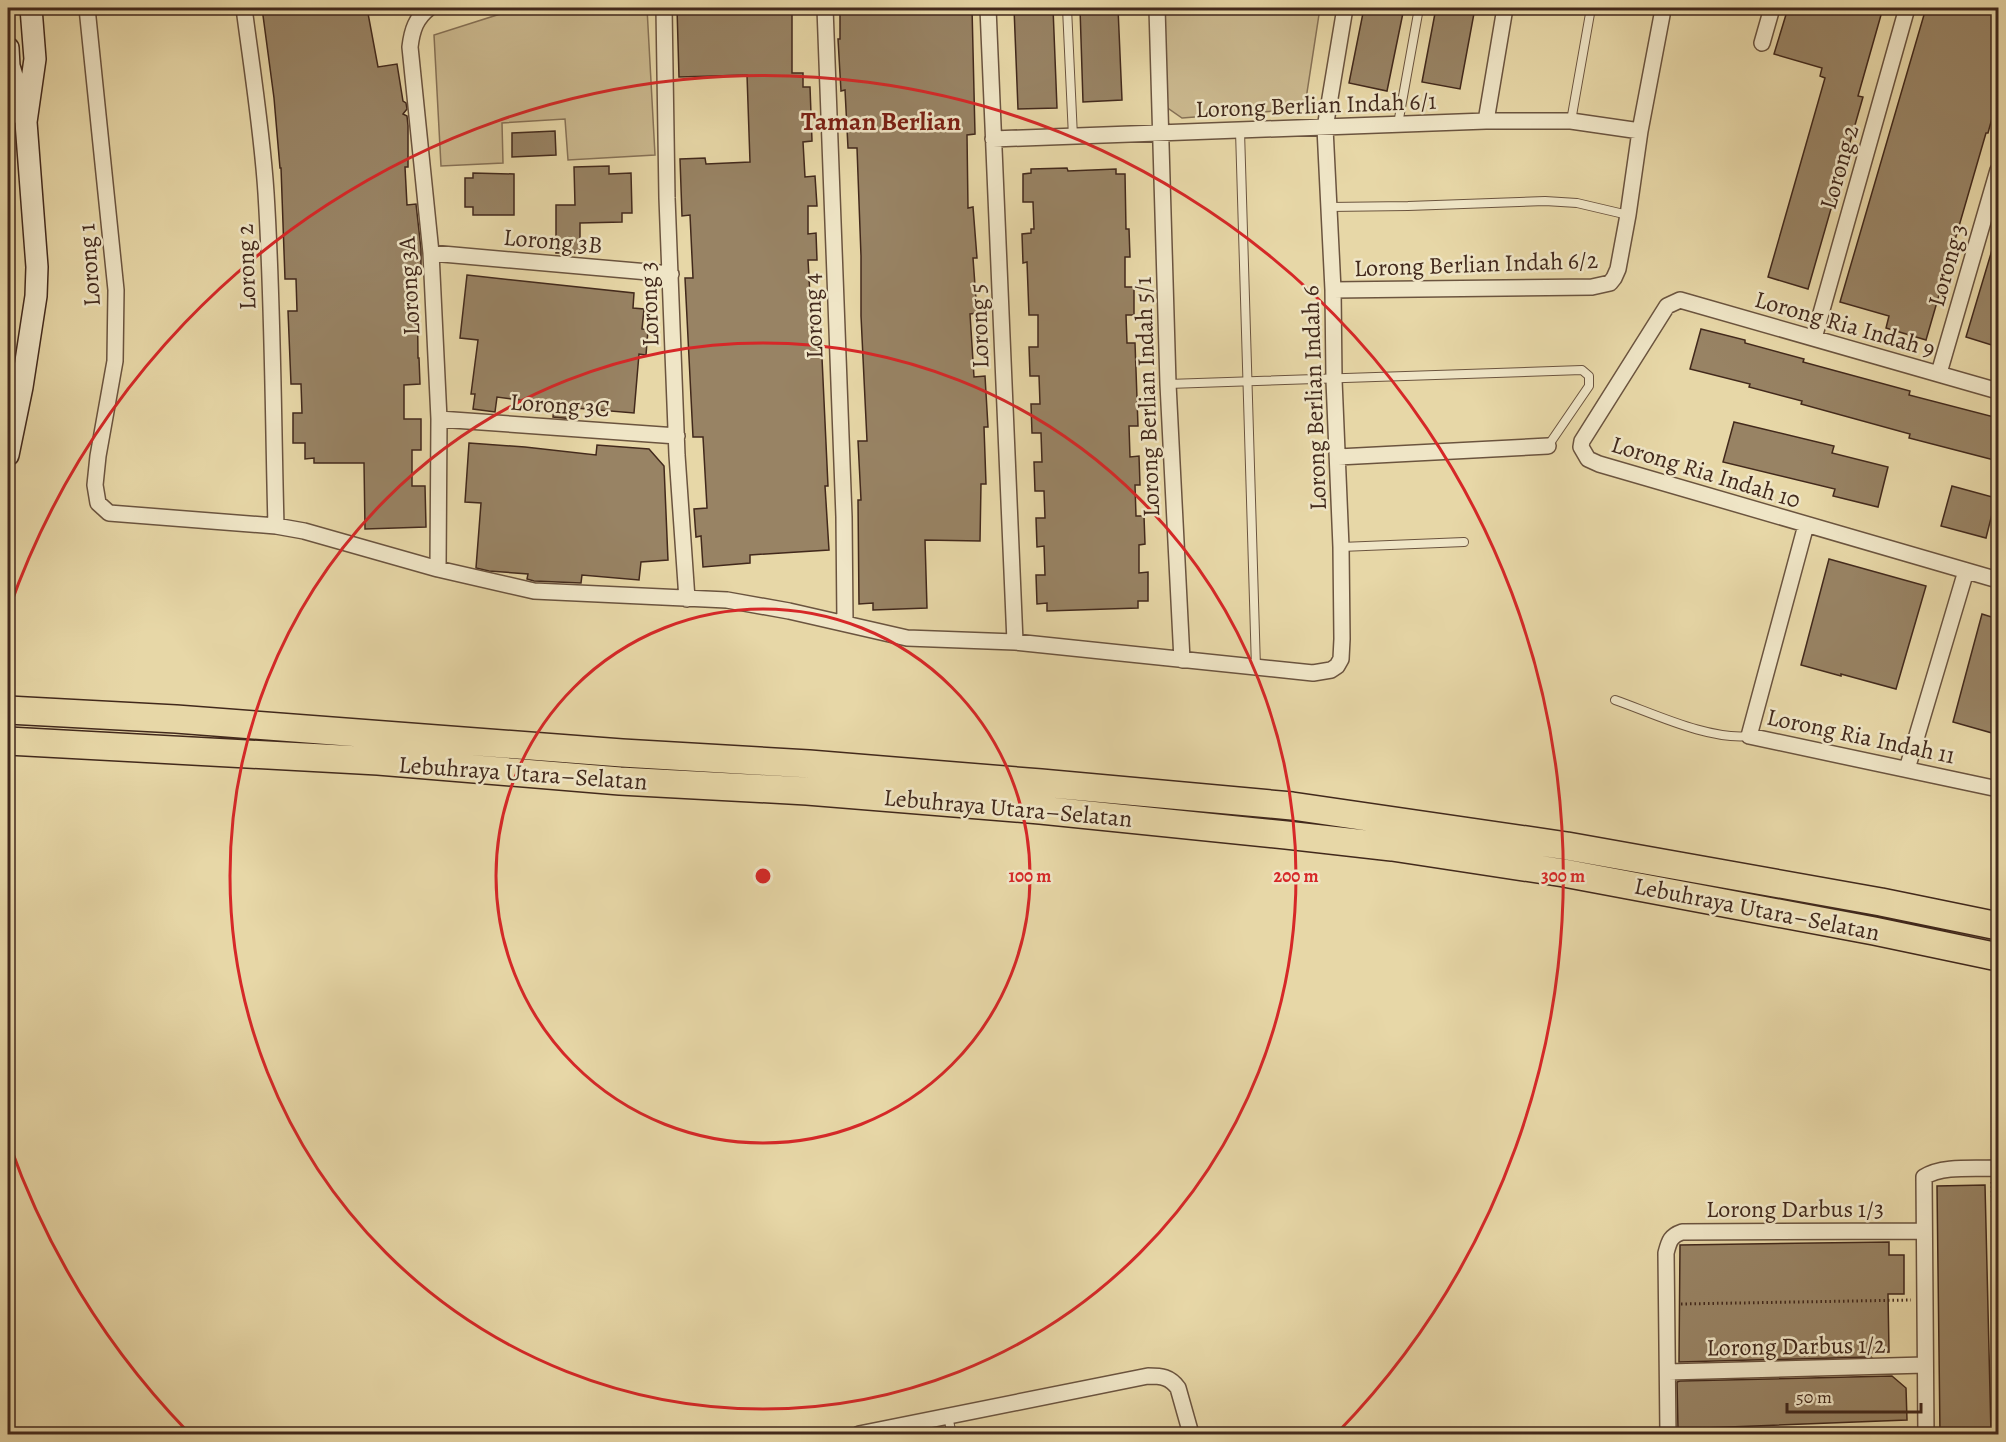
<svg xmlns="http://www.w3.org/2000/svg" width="2006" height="1442" font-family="Alegreya,serif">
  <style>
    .green { fill: #cbb98f; stroke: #867156; stroke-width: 1.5 }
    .building { fill: #988364; stroke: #42291c; stroke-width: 1.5 }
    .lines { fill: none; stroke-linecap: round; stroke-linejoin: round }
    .lane-casing { stroke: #6b543f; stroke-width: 10 }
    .street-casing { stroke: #6b543f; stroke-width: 18 }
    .secondary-casing { stroke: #42291c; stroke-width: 24 }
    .highway-casing { stroke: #42291c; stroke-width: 30 }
    .path { stroke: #42291c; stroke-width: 3; stroke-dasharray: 1.5 3; stroke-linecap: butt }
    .lane { stroke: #efe5c6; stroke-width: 8 }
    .street { stroke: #efe5c6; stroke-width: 15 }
    .secondary { stroke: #efe5c6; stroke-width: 21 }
    .highway { stroke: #e7d7a7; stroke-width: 27 }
    .ring { fill: none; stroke: #d62828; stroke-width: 3 }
    .labels { text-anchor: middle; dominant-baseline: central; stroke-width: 5; stroke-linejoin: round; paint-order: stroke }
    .street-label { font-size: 24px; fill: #42291c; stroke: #efe5c6 }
    .neighbourhood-label { font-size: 26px; font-weight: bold; fill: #7a1f14; stroke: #efe5c6 }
    .centre { fill: #d62828; stroke: #efe5c6; stroke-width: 3 }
    .ring-label { font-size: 18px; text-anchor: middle; font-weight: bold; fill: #d62828; stroke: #efe5c6; stroke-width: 5; stroke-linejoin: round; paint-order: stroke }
  </style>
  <rect width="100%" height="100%" fill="#e7d7a7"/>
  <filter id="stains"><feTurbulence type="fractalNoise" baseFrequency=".00333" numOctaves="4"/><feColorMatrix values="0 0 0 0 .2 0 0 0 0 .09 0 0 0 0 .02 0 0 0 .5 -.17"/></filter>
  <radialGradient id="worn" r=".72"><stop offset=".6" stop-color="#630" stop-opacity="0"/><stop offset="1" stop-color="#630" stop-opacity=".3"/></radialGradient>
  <path class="green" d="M519 8H647L655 155 568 160 565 119 502 123 503 163 441 166 434 35Z
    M1160 8H1320L1306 99 1300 108 1290 110 1182 118 1162 104Z"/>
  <path class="building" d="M262 8H367L378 67 397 64 403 101 406 103 407 109 403 114 407 116 408 126V167H405L407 205 416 204 421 249V267H417L418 358H419L420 384 404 385V419H421V450H412V486H425L426 527 365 529 364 463H314V458L305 459V443H293V413H302L301 384H291L288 311H297L296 279H285L281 168H280L274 98Z
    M677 8H792V73H803V87H810L812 141 803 142 805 177 815 176 817 206H808V234L816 233 817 260H808L810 295 819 294 828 486H825L829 550 750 555V563L703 567 701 536 696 537 694 509 707 508 703 437H693L685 278H693L690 215 682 216 680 159 705 158 706 164 750 162 747 75 679 77Z
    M840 8H972L975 134 967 135 968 208 973 207 977 258H973L977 313 970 314 974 377 985 376 988 427H984L986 484H981L980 541 925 540 927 608 873 610V603L859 604 858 500H861L858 441H867L861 316V256L857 148H848L845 90 841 91 838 39H840Z
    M1014 8H1053L1057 108 1018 109Z
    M1080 8H1118L1122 100 1083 102Z
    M1364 8H1404L1387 91 1349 83Z
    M1436 8H1475L1460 89 1422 82Z
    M1788 8H1883L1858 96 1863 97 1808 289 1768 277 1825 78 1820 76 1822 68 1774 54Z
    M1926 8H1998V96L1988 133H1986L1926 340 1886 328 1889 316 1840 302Z
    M555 131 556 155 512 157V133Z
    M609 166V174L631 173 632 213H622V222L580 223V253H556V205H575L574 167Z
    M1067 168 1068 171 1116 169V174H1125L1126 229H1129L1130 257H1125V287H1134V315H1126L1127 343H1135L1138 426H1129L1130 457 1139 456 1140 485H1135L1136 516H1144L1145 544 1139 545V573L1148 572V601H1138V608L1047 611V603L1037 604 1036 575H1045L1044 546 1037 547 1036 518H1045L1044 491H1035L1034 462H1042L1041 433H1032L1031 404H1040L1039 376H1030L1029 347H1038V315H1029L1027 262 1023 263 1022 234 1031 233V229H1034L1033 202H1023V174L1031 173V169Z
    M473 173 514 174V215H473V207H465V178H473Z
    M1995 240 1998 241V347L1966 337Z
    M467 275 634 293 633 308 644 309 642 329 648 330 646 355 639 354 634 413 575 408 573 419 553 417 554 405 497 397 495 412 473 409 475 394H471L478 340 460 338Z
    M1701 329 1745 340V343L1804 359 1803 362 1910 391 1909 395 1998 418V461L1909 438 1910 434 1801 404 1802 401 1749 387 1750 384 1690 369Z
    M1734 422 1834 446 1832 453 1888 467 1878 507 1833 496 1835 489 1723 462Z
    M469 443 525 447 596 455 597 445 649 449 664 466 668 560 641 562 639 580 582 575 581 583 534 581 527 579 528 574 489 571 476 568 481 503 465 502Z
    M1952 486 1996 498 1986 538 1941 526Z
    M1829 559 1926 586 1896 689 1841 674V676L1801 665Z
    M1982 614 1998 619V711L1992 733 1953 722Z
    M1985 1185 1991 1434H1940L1937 1186Z
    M1889 1242V1255H1904V1294H1888L1889 1352 1866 1353 1871 1357 1679 1362 1680 1245Z
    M1892 1376 1906 1388 1907 1420 1678 1429 1677 1382 1680 1381Z"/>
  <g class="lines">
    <g class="lane-casing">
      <path id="lane" d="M1067 8 1073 137
        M1571 121 1591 8
        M1398 124 1419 8
        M1240 131 1256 668
        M1329 207 1408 206 1545 201 1577 203 1628 215
        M1168 384 1582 370 1589 376V386L1548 446
        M1341 547 1464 542
        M1615 700C1655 714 1708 740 1749 736
        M948 1417 952 1434"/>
    </g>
    <g class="street-casing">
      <path id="street" d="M87 8 116 290 115 361 98 456 95 485 98 503 109 513 276 526 304 531 438 569 534 591 727 600 789 611 907 638 1015 642 1313 673 1331 670 1337 666 1341 659 1342 639 1341 547 1334 380 1333 290 1325 128 1345 8
        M244 8C252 69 262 131 266 193 273 304 273 415 276 526
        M429 8C416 18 412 30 410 47L431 253 439 419 438 569
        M664 8 667 198 677 455 687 599
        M825 8 844 517 845 623
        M988 8 1015 642
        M1157 8 1168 384 1182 660
        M1762 43 1772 8
        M1486 121 1505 8
        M993 139 1486 121H1571L1640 131
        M431 253 671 274
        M1333 290 1592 287 1610 283 1614 278 1618 269 1628 215 1640 131 1662 15
        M1814 338 1907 8
        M1939 373 1998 170
        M1998 391 1680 300 1667 306 1582 441 1581 447 1588 459 1599 464 1998 580
        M439 419 677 436
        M1338 457 1548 446
        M1806 525 1749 736 1998 789
        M1907 769 1966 571
        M1668 1372 1925 1365
        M859 1434 1148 1376C1162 1376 1170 1377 1178 1388L1191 1434
        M1668 1434 1666 1253C1669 1242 1670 1236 1682 1232L1924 1231
        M1926 1434 1924 1177C1942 1165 1976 1169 1998 1168"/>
    </g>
    <g class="secondary-casing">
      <path id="secondary" d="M8 48 9 66 25 119
        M8 455 22 387 36 296 37 267 26 122 35 59 31 8"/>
    </g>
    <g class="highway-casing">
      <path id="highway" d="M8 710 176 719 622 753 809 764 1041 783 1292 806 1567 846 1881 902 1998 926
        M8 741 378 761 620 781 807 791 1040 810 1286 835 1392 847 1564 873 1874 931 1998 957"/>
    </g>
    <path class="path" d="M1992 1182 1998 1434
      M1681 1304 1911 1300
      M1819 1434 1912 1433"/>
    <use href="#lane" class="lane"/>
    <use href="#street" class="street"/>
    <use href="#secondary" class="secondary"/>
    <use href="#highway" class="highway"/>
  </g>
  <g class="ring">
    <circle cx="763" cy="876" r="267"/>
    <circle cx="763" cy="876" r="533"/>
    <path d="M188 1432A800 800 0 0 1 9 1143M9 609A800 800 0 1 1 1338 1432"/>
  </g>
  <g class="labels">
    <g class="street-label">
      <text transform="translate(1316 105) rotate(-2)">Lorong Berlian Indah 6/1</text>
      <text transform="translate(1839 167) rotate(-74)">Lorong 2</text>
      <text transform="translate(553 241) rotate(5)">Lorong 3B</text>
      <text transform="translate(1476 264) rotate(-2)">Lorong Berlian Indah 6/2</text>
      <text transform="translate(89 265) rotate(-94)">Lorong 1</text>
      <text transform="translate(1947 265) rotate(-74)">Lorong 3</text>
      <text transform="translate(246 267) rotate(-92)">Lorong 2</text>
      <text transform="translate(409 286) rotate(-93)">Lorong 3A</text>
      <text transform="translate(649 304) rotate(-92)">Lorong 3</text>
      <text transform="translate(813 316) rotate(-92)">Lorong 4</text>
      <text transform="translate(1845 324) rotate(16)">Lorong Ria Indah 9</text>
      <text transform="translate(979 326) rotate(-92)">Lorong 5</text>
      <text transform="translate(1147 397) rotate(-92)">Lorong Berlian Indah 5/1</text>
      <text transform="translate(1314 398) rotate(-92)">Lorong Berlian Indah 6</text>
      <text transform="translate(560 405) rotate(4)">Lorong 3C</text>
      <text transform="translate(1706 472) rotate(17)">Lorong Ria Indah 10</text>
      <text transform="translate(1861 736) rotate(12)">Lorong Ria Indah 11</text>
      <text transform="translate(523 773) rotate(4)">Lebuhraya Utara–Selatan</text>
      <text transform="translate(1008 808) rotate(5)">Lebuhraya Utara–Selatan</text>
      <text transform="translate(1757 909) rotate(11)">Lebuhraya Utara–Selatan</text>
      <text x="1795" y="1209">Lorong Darbus 1/3</text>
      <text transform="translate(1796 1346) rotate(-1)">Lorong Darbus 1/2</text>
    </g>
    <g class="neighbourhood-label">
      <text x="881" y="121">Taman Berlian</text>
    </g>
  </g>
  <circle cx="763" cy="876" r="9" class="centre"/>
  <g class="ring-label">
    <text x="1030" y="882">100 m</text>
    <text x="1296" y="882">200 m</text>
    <text x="1563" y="882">300 m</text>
  </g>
  <rect width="2006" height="1442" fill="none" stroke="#e7d7a7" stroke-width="30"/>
  <rect x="9" y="9" width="1988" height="1424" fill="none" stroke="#42291c" stroke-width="3"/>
  <rect x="15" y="15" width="1976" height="1412" fill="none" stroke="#42291c" stroke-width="1.5"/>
  <path d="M1787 1403v9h134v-9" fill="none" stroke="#42291c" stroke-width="3"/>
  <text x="1796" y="1403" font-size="18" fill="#42291c" stroke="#efe5c6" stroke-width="4.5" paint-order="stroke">50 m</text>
  <rect width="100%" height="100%" filter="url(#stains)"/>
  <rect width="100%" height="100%" fill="url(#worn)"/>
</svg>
